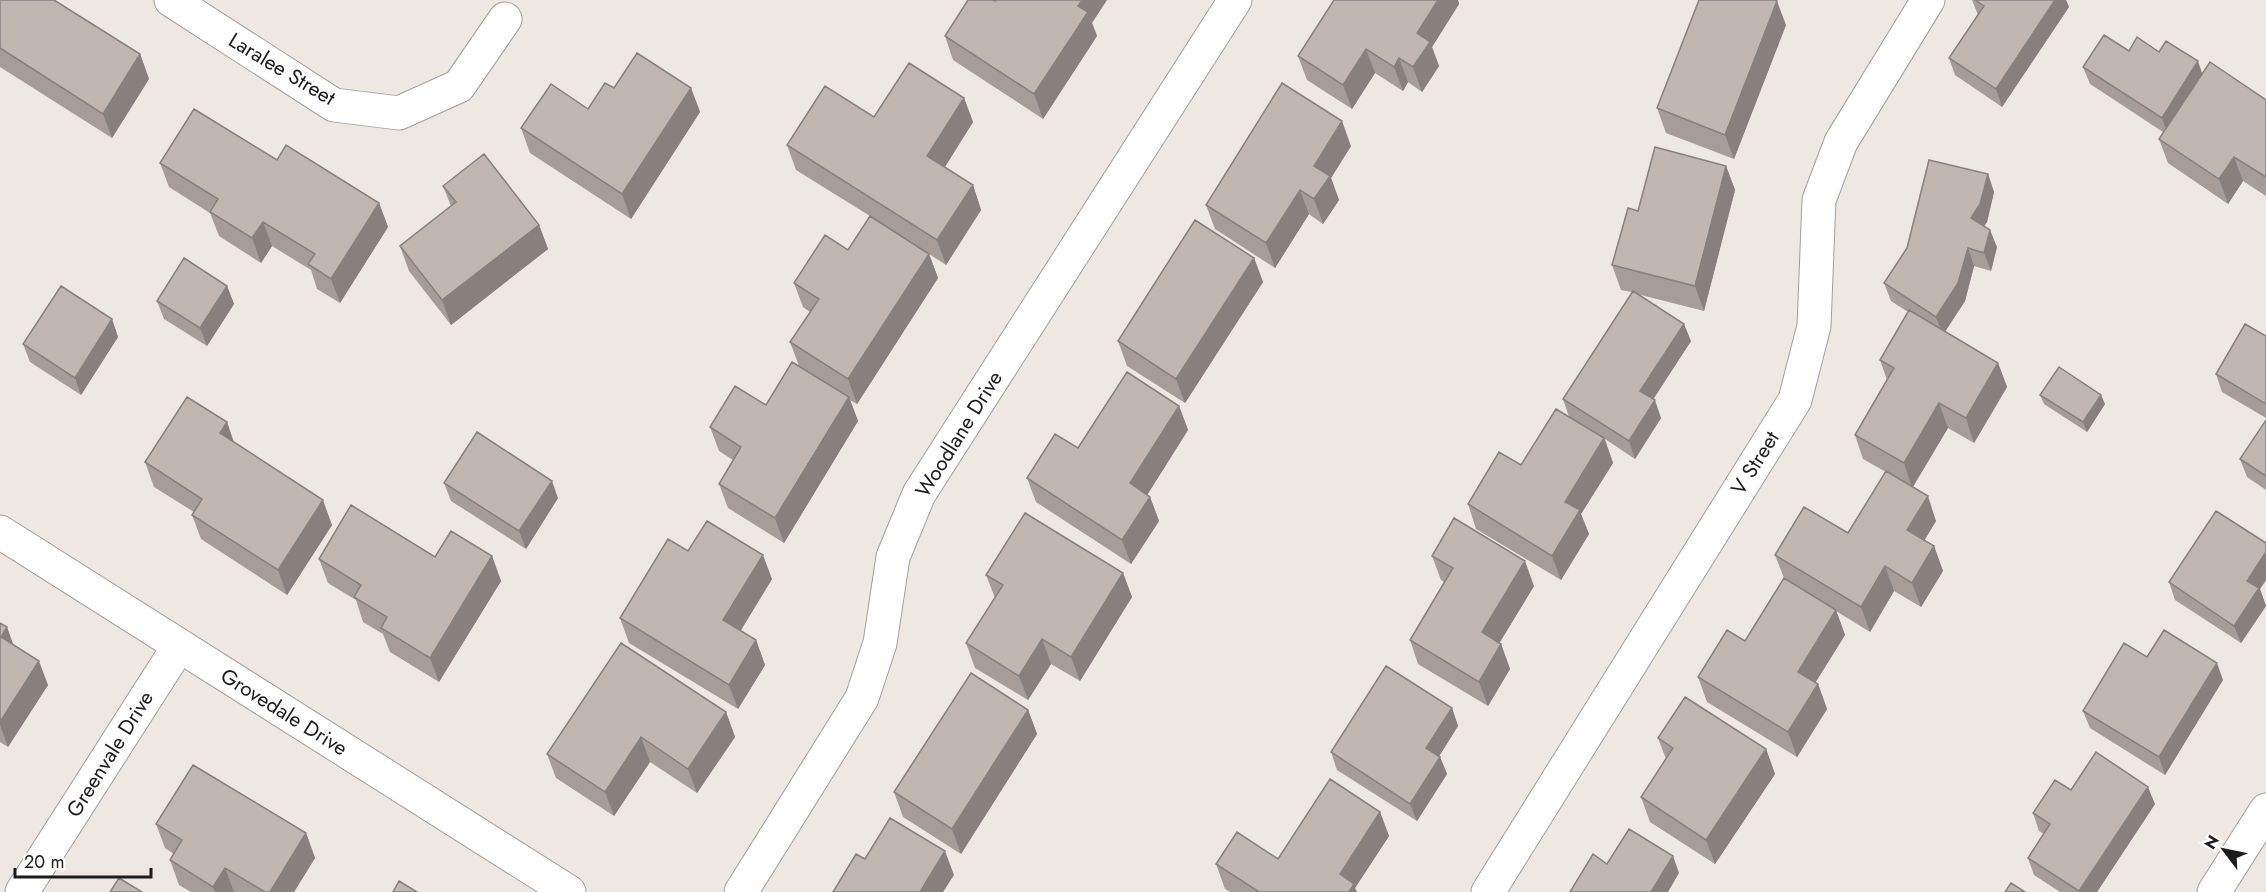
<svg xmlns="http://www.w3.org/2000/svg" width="2266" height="892" font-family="Jost,sans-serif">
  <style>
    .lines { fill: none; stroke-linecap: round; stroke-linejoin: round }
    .minor-casing { stroke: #a0a0a0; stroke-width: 35 }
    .minor { stroke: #fff; stroke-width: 33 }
    .wall { fill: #a69d98 }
    .shaded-wall { fill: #87807c }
    .building { fill: #c1b7b1; stroke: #87807c; stroke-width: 1.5 }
    .labels { text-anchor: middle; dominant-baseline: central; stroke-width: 4.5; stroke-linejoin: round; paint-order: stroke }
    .street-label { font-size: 21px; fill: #1c1c1c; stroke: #fff }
  </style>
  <rect width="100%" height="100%" fill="#ede8e1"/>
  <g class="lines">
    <g class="minor-casing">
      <path id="minor" d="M171 0 334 105 399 113 459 86 505 19
        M0 532 569 892
        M22 892 179 646
        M741 892 862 698 880 643 893 557 919 494 1235 0
        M1488 892 1795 400 1814 326 1819 200 1841 142 1928 0
        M2214 892 2266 810"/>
    </g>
    <use href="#minor" class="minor"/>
  </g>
  <path class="wall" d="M0 0 140 54 149 79 112 138 0 67Z
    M1334 0H1458L1459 4 1432 47 1439 66 1422 92 1408 82 1403 91 1375 73 1352 109 1307 80 1298 56Z
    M1972 0H2066L2069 7 2002 107 1955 75 1949 58 1978 15Z
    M1092 23 1097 36 1043 119 953 60 945 36Z
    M1786 25 1734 159 1666 133 1657 108Z
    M2129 51 2159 52 2202 73 2266 100V196L2243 181 2228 204 2168 163 2159 139 2163 132 2090 84 2083 67Z
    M614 88H691L700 112 631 219 530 153 521 128 588 109Z
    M964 98 973 122 945 167 973 185 981 210 946 265 929 254 938 278 857 404 850 400 858 421 784 543 728 508 719 484 733 460 719 451 710 427 766 405 799 366 790 342 810 312 803 307 794 283 848 250 870 216 796 170 787 145 874 117Z
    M1351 146 1331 178 1339 200 1323 224 1309 214 1275 268 1215 229 1206 205Z
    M277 160 379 203 388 227 340 303 317 289 311 270 272 246 261 263 219 236 210 213 169 187 160 163Z
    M1726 166 1735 190 1704 311 1637 294 1691 341 1653 399 1661 418 1635 459 1605 439 1613 463 1581 514 1589 534 1561 580 1476 529 1468 504 1521 465 1569 417 1563 399 1632 292 1621 290 1612 265 1638 211Z
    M1988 174 1994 192 1987 222 1984 226 1997 247 1991 271 1974 266 1965 301 1945 331 1998 363 2007 387 1974 443 1948 428 1913 487 1936 521 1924 541 1934 546 1943 571 1921 607 1894 591 1870 632 1836 611 1845 635 1815 683 1818 684 1827 709 1797 757 1707 702 1698 677 1745 641 1784 578 1775 555 1848 533 1886 472 1863 459 1855 435 1887 380 1880 360 1908 312 1891 301 1884 283Z
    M443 186 539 225 548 249 451 325 409 271 400 246 451 206Z
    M1254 258 1263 282 1185 403 1127 366 1118 341Z
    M227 286 234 304 207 346 164 319 157 301Z
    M112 319 118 337 81 395 30 362 23 344Z
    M2266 336V418L2222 392 2216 374Z
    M2040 395 2105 404 2087 432 2044 404Z
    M1179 406 1188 430 1147 495 1150 497 1159 521 1131 564 1036 502 1027 478 1078 448Z
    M2266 420V490L2247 477 2240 459Z
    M227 422 234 442 332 525 287 595 201 539 192 515 194 512 154 487 145 462Z
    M444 483 558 498 526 549 451 501Z
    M2266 543V580L2260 589 2266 606 2241 643 2175 600 2169 582Z
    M688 551 772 579 740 631 756 640 765 665 738 709 629 643 620 618Z
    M492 556 501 581 439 682 390 652 383 634 363 622 356 600 328 583 319 559Z
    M1432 556 1534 586 1499 643 1501 644 1510 669 1488 706 1418 664 1410 640 1444 582 1441 580Z
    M1123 573 1132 597 1080 681 1051 664 1028 700 975 668 966 643 995 598 986 575Z
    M0 623 13 644 48 685 8 747 0 742Z
    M2147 657 2223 680 2165 775 2090 728 2083 711Z
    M1452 708 1458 726 1439 756 1440 757 1447 774 1417 821 1337 770 1331 752Z
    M1028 710 1037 734 961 854 903 817 894 792Z
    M726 712 735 737 697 793 650 762 614 816 556 778 547 754Z
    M1658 738 1766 749 1775 774 1715 864 1650 822 1641 797 1666 759Z
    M2071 790 2155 804 2097 892H2060L2034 875 2028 858 2044 834 2039 831 2033 813Z
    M1380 812 1389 836 1355 888 1357 892H1230L1225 889 1216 864 1278 859Z
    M156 824 306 833 315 858 294 892H191L179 885 170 860 174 854 165 848Z"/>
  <path class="shaded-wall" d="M1082 0H1107L1092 23 1097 36 1043 119 1034 94 1078 6Z
    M1438 0H1458L1459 4 1432 47 1439 66 1422 92 1413 67 1417 33Z
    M2055 0H2066L2069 7 2002 107 1996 89Z
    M1777 1 1786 25 1734 159 1725 135Z
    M1366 49 1375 73 1352 109 1343 85Z
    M140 54 149 79 112 138 103 114Z
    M1399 58 1408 82 1403 91 1394 67Z
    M2198 61 2204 79 2168 135 2162 118Z
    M691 88 700 112 631 219 622 194Z
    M964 98 973 122 936 181 927 156Z
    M1342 121 1351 146 1331 178 1339 200 1323 224 1314 199V166Z
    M2234 157 2243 181 2228 204 2219 179Z
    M1726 166 1735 190 1704 311 1695 286Z
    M1988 174 1994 192 1987 222 1978 236 1971 218Z
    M973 185 981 210 946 265 937 240Z
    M1300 190 1309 214 1275 268 1266 243Z
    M379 203 388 227 340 303 331 279Z
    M263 222 272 246 261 263 252 238Z
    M539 225 548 249 451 325 442 300Z
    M1990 230 1997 247 1991 271 1984 253Z
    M1968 248 1974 266 1965 301 1943 335 1936 317Z
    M929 254 938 278 857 404 848 379Z
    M1254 258 1263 282 1185 403 1176 379Z
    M227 286 234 304 207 346 200 328Z
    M112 319 118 337 81 395 75 378Z
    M1684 324 1691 341 1647 409 1640 391Z
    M1998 363 2007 387 1974 443 1966 418Z
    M2101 395 2105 404 2087 432 2083 422Z
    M849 397 858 421 784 543 775 518Z
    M1655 400 1661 418 1635 459 1629 441Z
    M1939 403 1948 428 1912 488 1904 463Z
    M1179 406 1188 430 1139 508 1130 483Z
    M227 422 235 447 220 433Z
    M1604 438 1613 463 1581 514 1589 534 1561 580 1552 556 1565 502Z
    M552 481 558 498 526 549 519 531Z
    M1928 496 1936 521 1916 554 1907 530Z
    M1150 497 1159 521 1131 564 1122 540Z
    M323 500 332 525 287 595 278 570Z
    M1934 546 1943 571 1921 607 1912 583Z
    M2266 552V580L2260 589 2266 606 2241 643 2234 626 2247 581Z
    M763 555 772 579 732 645 723 620Z
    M492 556 501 581 439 682 430 658Z
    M1525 561 1534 586 1491 657 1482 632Z
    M1885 566 1894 591 1870 632 1861 607Z
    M1123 573 1132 597 1080 681 1071 657Z
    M1836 610 1845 635 1807 696 1798 672Z
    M7 627 16 652 1 637Z
    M1042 639 1051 664 1028 700 1019 676Z
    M756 640 765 665 738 709 729 685Z
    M1501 644 1510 669 1488 706 1479 682Z
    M39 661 48 685 8 747 0 725V722Z
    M2217 663 2223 680 2165 775 2159 757Z
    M1818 684 1827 709 1797 757 1788 732Z
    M1452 708 1458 726 1433 766 1426 748Z
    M1028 710 1037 734 961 854 952 829Z
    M726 712 735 737 697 793 688 769Z
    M641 737 650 762 614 816 605 792Z
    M1766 749 1775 774 1715 864 1706 840Z
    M1440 757 1447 774 1417 821 1410 804Z
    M2148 787 2155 804 2097 892H2079Z
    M1380 812 1389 836 1355 888 1357 892H1346L1340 874Z
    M306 833 315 858 294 892H270Z
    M945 851 954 875 943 892H920Z
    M1673 856 1679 873 1668 892H1651Z
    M225 868 234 892H215L213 887Z"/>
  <path class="building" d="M0 0H54L140 54 103 114 0 48Z
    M968 0H993L995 1V0H1082L1078 6 1088 12 1034 94 945 36Z
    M1334 0H1438L1417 33 1430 42 1413 67 1399 58 1394 67 1366 49 1343 85 1298 56Z
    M1699 0H1775L1777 1 1725 135 1657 108Z
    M1975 0H2055L1996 89 1949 58 1984 6Z
    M2104 35 2129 51 2137 37 2159 52 2166 41 2198 61 2162 118 2083 67Z
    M637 53 691 88 622 194 521 128 551 84 588 109 605 83 614 88Z
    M2210 62 2266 100V177L2234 157 2219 179 2159 139Z
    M909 63 964 98 927 156 973 185 937 240 787 145 825 86 874 117Z
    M1282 83 1342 121 1314 166 1330 176 1314 199 1300 190 1266 243 1206 205Z
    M194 109 277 160 286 145 379 203 331 279 308 264 315 254 263 222 252 238 210 212 218 199 160 163Z
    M1655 147 1726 166 1695 286 1612 265 1628 208 1638 211Z
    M484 154 539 225 442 300 400 246 456 202 443 186Z
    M1929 160 1988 174 1980 204 1971 218 1990 230 1984 253 1968 248 1958 283 1936 317 1884 283 1907 248Z
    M870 216 929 254 848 379 790 342 819 299 794 283 825 235 848 250Z
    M1195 220 1254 258 1176 379 1118 341Z
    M184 258 227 286 200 328 157 301Z
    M61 286 112 319 75 378 23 344Z
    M1633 291 1684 324 1640 391 1655 400 1629 441 1563 399Z
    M1909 310 1998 363 1966 418 1939 403 1904 463 1855 435 1894 368 1880 360Z
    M2245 324 2266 336V404L2216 374Z
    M792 362 849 397 775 518 719 484 741 447 710 427 735 386 766 405Z
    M2059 367 2101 395 2083 422 2040 395Z
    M1127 372 1179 406 1130 483 1150 497 1122 540 1027 478 1055 434 1078 448Z
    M187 397 227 422 220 433 323 500 278 570 192 515 202 499 145 462Z
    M1556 409 1604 438 1565 502 1580 510 1552 556 1468 504 1499 452 1521 465Z
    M2266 420V476L2240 459Z
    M477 432 552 481 519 531 444 483Z
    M1886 471 1928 496 1907 530 1934 546 1912 583 1885 566 1861 607 1775 555 1804 507 1848 533Z
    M351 505 435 557 451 531 492 556 430 658 381 628 387 617 354 597 361 585 319 559Z
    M2216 511 2266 543V552L2247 581 2259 588 2234 626 2169 582Z
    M1025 513 1123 573 1071 657 1042 639 1019 676 966 643 1003 585 986 575Z
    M1454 518 1525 561 1482 632 1501 644 1479 682 1410 640 1453 568 1432 556Z
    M707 521 763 555 723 620 756 640 729 685 620 618 668 539 688 551Z
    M1784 578 1836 610 1798 672 1818 684 1788 732 1698 677 1727 630 1745 641Z
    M0 623 7 627 1 637 39 661 0 722Z
    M2164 630 2217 663 2159 757 2083 711 2124 643 2147 657Z
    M621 643 726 712 688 769 641 737 605 792 547 754Z
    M1386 666 1452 708 1426 748 1440 757 1410 804 1331 752Z
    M971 673 1028 710 952 829 894 792Z
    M1685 697 1766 749 1706 840 1641 797 1673 748 1658 738Z
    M2096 752 2148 787 2079 891 2028 858 2050 824 2033 813 2055 780 2071 790Z
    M193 765 306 833 270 892H265L225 868 213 887 170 860 182 840 156 824Z
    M1330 779 1380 812 1340 874 1354 884 1349 892H1259L1216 864 1237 832 1278 859Z
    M890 818 945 851 920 892H833L856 854 865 859Z
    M1629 829 1673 856 1651 892H1570L1593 854 1607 864Z
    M119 878 142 892H110Z
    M399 881 417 892H393Z
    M2011 883 2025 892H2005Z"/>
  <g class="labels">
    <g class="street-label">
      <text transform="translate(282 69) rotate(31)">Laralee Street</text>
      <text transform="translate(959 434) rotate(-58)">Woodlane Drive</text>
      <text transform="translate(1755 463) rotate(-58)">V Street</text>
      <text transform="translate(284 712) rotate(32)">Grovedale Drive</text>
      <text transform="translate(110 754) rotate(-58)">Greenvale Drive</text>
    </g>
  </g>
  <g transform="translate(2224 850) rotate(302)" stroke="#ffffff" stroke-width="4.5" paint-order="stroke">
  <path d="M0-4.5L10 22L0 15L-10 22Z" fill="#1c1c1c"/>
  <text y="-9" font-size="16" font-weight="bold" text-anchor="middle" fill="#1c1c1c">N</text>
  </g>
  <path d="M15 868v9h136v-9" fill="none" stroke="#1c1c1c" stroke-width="3"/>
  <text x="24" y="868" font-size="18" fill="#1c1c1c" stroke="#ffffff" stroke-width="4.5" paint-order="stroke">20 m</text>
</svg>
